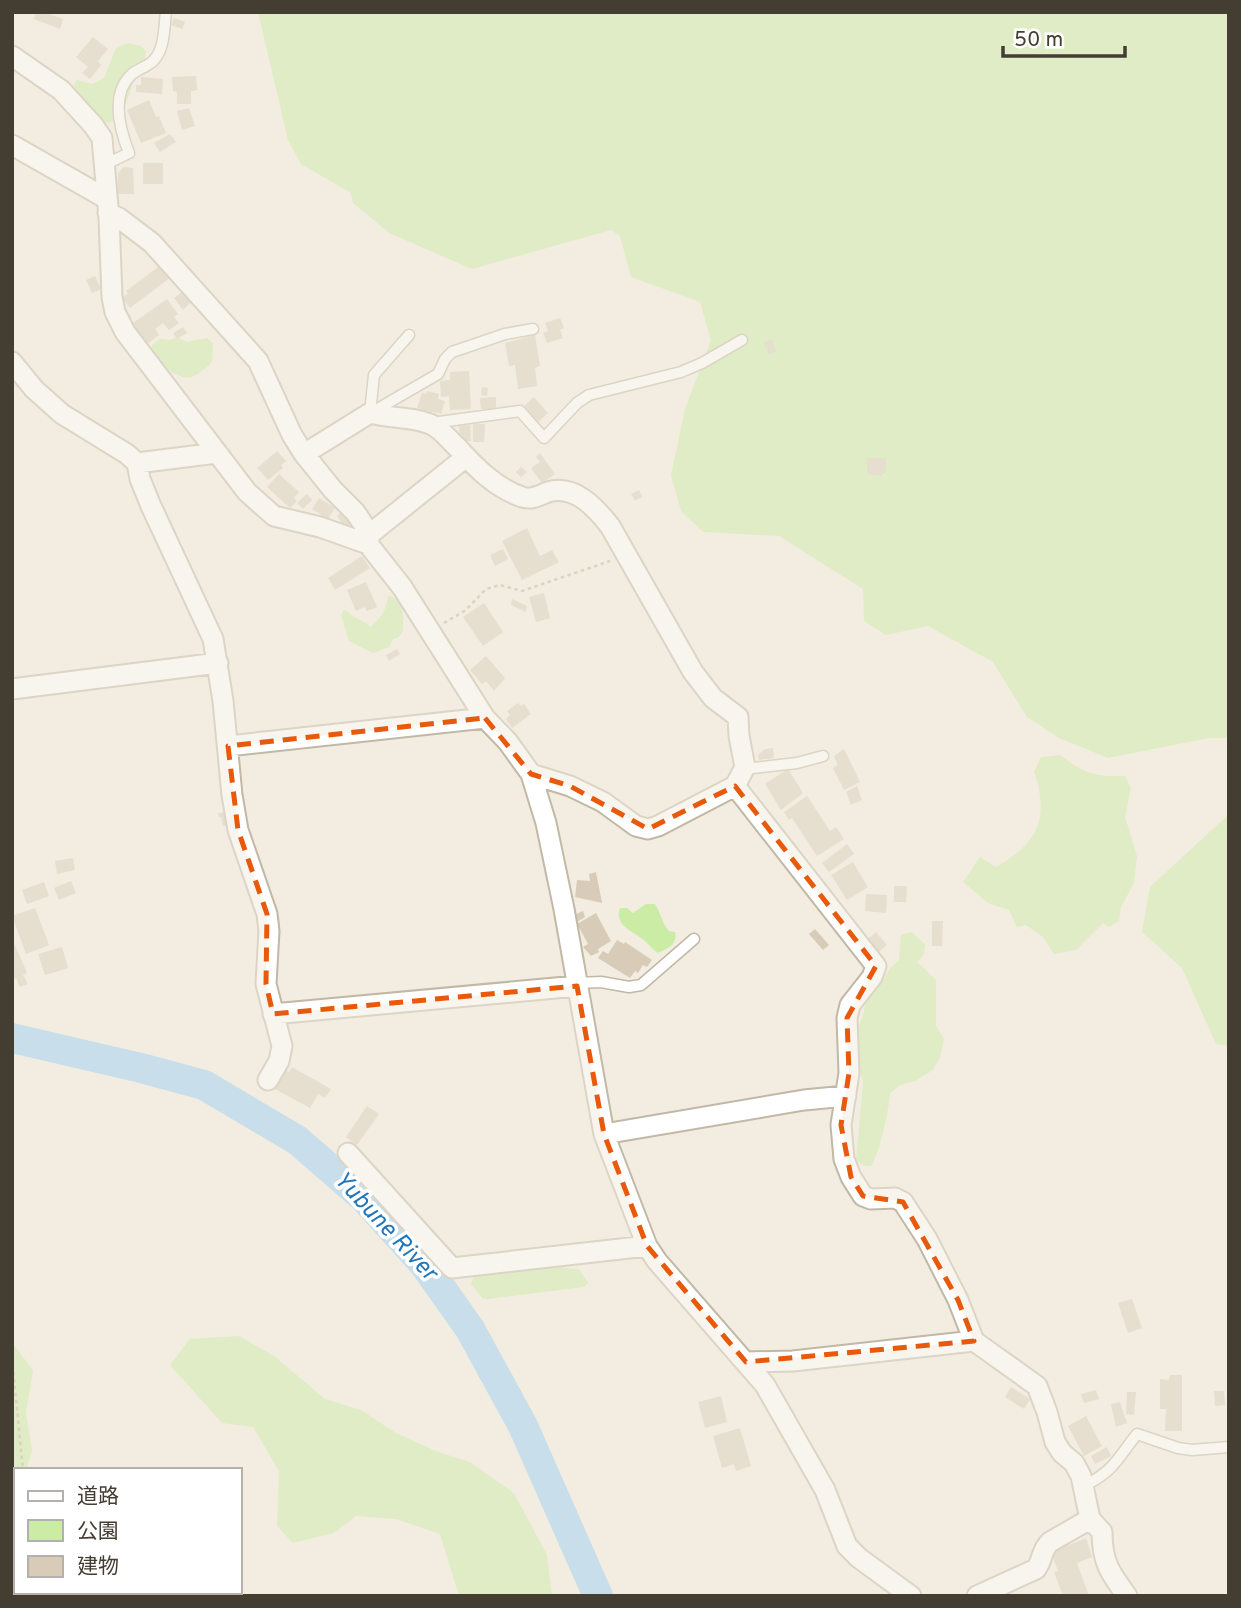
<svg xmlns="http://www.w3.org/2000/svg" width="1241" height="1608" font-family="Overpass,'Noto Sans JP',sans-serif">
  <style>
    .green { fill: #caeca4 }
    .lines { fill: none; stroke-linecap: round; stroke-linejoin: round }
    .river { stroke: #95cdf7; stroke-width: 30 }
    .building { fill: #d8ccb8 }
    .lane-casing { stroke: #c1b8a5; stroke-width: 13 }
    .street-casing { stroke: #c1b8a5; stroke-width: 23 }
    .path { stroke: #c2b292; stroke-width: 2.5; stroke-dasharray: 3.5 3.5; stroke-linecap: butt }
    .lane { stroke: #fff; stroke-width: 10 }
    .street { stroke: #fff; stroke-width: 19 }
    .marked { fill: none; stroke: #e8590c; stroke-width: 5; stroke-dasharray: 14 9; stroke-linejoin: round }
    .labels { text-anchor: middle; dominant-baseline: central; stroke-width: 7; stroke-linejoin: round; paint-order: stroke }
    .water-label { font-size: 24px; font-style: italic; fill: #2176b9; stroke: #fff }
  </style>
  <rect width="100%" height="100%" fill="#f2ede0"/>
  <path class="green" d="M258 12H1229V738H1209L1108 758 1059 738 1027 717 993 662 928 626 886 635 864 621 863 589 779 536 703 532 681 511 671 475 685 409 711 340 700 302 631 277 620 236 611 230 472 269 389 233 353 203 351 193 301 164 288 140Z
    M128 43 141 46 146 51 144 63 135 77 122 115 109 123 103 122C95 111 76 98 74 85L77 80 92 84 104 78 116 48Z
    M177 337 187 342 207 338 213 343 212 362C208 366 204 370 199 373 182 387 162 364 150 353L152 345 160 339 170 340Z
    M388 596H392L401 604 403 616V630L399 637 393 639 389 647 373 653 349 641 341 615 343 611 346 610C353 619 363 619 370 627 380 620 387 609 388 596Z
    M1060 755C1084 773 1094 777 1125 776L1131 788 1125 817 1137 856 1134 883 1121 907 1119 921 1109 927 1103 923 1076 950 1054 954 1043 937 1026 925 1017 927 1009 910 988 903 963 882 980 857 996 867C1038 843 1050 818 1034 772L1041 757Z
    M1229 814V1046L1216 1044 1182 968 1142 932 1150 887Z
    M646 904H655C661 914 662 923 669 931L675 932C678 944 669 948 658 953 653 950 650 946 645 941 634 931 614 927 620 908H627L633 913Z
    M911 932 925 944 924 954 917 962 936 980V1026L944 1039 940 1057 933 1070 915 1081 900 1085 890 1093C889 1110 880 1152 871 1166H864L856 1160 863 1082 855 1051 856 1035 864 1012 866 994 882 982 890 968 899 960 901 935Z
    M546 1266 579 1269 588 1283 584 1287 488 1299 482 1298 471 1284 473 1277Z
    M239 1336 274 1356 325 1399 361 1410 396 1433 438 1452 470 1462 514 1493 547 1555 552 1596H459L440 1534 396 1519 356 1516 334 1533 293 1543 277 1526 279 1471 253 1427 222 1423 170 1365 190 1339Z
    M12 1343 33 1370 26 1413 32 1451 26 1470H16V1592H97L100 1596H12Z"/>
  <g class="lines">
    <path class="river" d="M12 1038 141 1068 204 1085 297 1140 364 1198 424 1264 470 1329 523 1426 598 1596"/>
  </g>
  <path class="building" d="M36 12H44L63 19 60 29 34 19Z
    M174 18 185 22 182 29 171 25Z
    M93 37 108 49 98 61 101 65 90 79 82 73 88 67 76 57Z
    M196 76 197 90 191 91V104H177V92L173 91 172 77Z
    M141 77 163 79 162 94 136 92V85H141Z
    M149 100 156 117 159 116 166 133 141 143 127 110Z
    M189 108 195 126 182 130 177 111Z
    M170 134 176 142 160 152 154 143Z
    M143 163H163V184H143Z
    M123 167 133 168 134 194H118V173Z
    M162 264 171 277 130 308 122 298 128 293 126 291Z
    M95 276 101 289 92 293 86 280Z
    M182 292 190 303 183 310 174 298Z
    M167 299 178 314 174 317 179 323 169 330 163 323 155 329 159 335 147 344 133 323Z
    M560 318 564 328 560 330 563 338 547 343 543 333 548 331 545 323Z
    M183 327 187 333 177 339 173 333Z
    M535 335 540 366 535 368 537 386 518 389 515 365 509 366 505 343Z
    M772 339 776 352 768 354 764 342Z
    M469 371 471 409 450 410 449 396 441 397 440 381 450 380V372Z
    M482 387 488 388 487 396 481 395Z
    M427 391 439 394 438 399 445 401 441 414 417 408 422 393 426 394Z
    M496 397V409H481L480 398Z
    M534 397 548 413 538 422 524 406Z
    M473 424H485L484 442H473Z
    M470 425 471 441 460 442 459 426Z
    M277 451 286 461 281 465 283 468 268 480 257 468Z
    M540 453 555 474 542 483 531 468 540 462 536 457Z
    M867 458H886V473H882V476L867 474Z
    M521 467 527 472 521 477 516 472Z
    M279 474 299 492 294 498 297 501 290 508 267 487Z
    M639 490 642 497 635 501 631 494Z
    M307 494 312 500 303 509 297 503Z
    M319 498 335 508 328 519 312 509Z
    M341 512 350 524 345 528 337 516Z
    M527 528 540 556 552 550 559 562 522 580 502 541Z
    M503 549 508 559 495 566 490 555Z
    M362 556 370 568 335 590 328 578Z
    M366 582 377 607 367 611 365 607 356 611 347 590Z
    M544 593 550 618 536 622 529 597Z
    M512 599 527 606 526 612 511 605Z
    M484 603 503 632 483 646 463 617Z
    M397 649 400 654 389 661 386 655Z
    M486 656 505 678 494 691 486 681 482 684 470 670Z
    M518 703 521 706 524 704 531 714 512 728 506 719 510 715 507 711Z
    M773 748 774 758 759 760 758 755 765 749Z
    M844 749 860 782 844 790 833 768 838 765 834 756Z
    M788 769 803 793 781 810 765 784Z
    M857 786 862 800 851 805 846 792Z
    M807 796 830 831 836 827 844 839 817 856 792 818 789 820 784 812Z
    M227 812 230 825 223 826 221 817H219L218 813Z
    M847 844 854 854 829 872 822 863Z
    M73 858 75 870 57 874 55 861Z
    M853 862 868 887 847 900 831 875Z
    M596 872 602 903 575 897 577 880 590 881 589 874Z
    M71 881 76 893 59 900 54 888Z
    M44 882 49 896 27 904 22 890Z
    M894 886H907L906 902H894Z
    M866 894 887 895 886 913 865 911Z
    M35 908 49 945 26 954 12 916Z
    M583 911 585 917 575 923 572 916Z
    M596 913 611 941 598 949 599 952 591 956 583 947 588 944 577 924Z
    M932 921H943L942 946H932Z
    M815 929 829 945 823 950 809 934Z
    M876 932 887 945 879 952 868 939Z
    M12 938 27 973 23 975 28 984 20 987 16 978 12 980Z
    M617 940 624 944 625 942 652 960 647 967 643 965 638 973 635 971 630 978 598 958 603 951 608 954Z
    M62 947 68 968 45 975 38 954Z
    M292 1067 331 1089 325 1098 318 1094 310 1108 275 1089 285 1070 289 1072Z
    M367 1106 379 1114 357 1145 346 1137Z
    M1132 1299 1142 1328 1128 1333 1118 1303Z
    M1170 1375H1182V1431H1165L1166 1409H1160V1379L1169 1380Z
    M1011 1387 1030 1399 1024 1409 1005 1397Z
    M1096 1390 1099 1399 1084 1403 1081 1394Z
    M1214 1391H1224L1225 1405 1215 1406Z
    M1127 1392H1136L1134 1415 1126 1414Z
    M721 1396 727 1422 705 1428 698 1402Z
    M1120 1402 1127 1423 1116 1427 1111 1404Z
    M1086 1416 1102 1446 1084 1456 1068 1426Z
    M740 1428 751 1466 736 1471 734 1464 722 1468 713 1436Z
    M1107 1447 1111 1456 1095 1464 1091 1456Z
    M1086 1538 1092 1557 1077 1563 1089 1596H1063L1054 1572 1058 1571 1051 1552Z"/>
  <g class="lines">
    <g class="lane-casing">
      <path id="lane" d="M104 165 129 153C120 130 110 95 131 75 137 69 148 67 154 60 165 48 164 27 166 12
        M374 411 438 374 445 359 452 352 505 334 533 329
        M370 413 374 375 409 335
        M432 423 520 411 544 438 577 403 589 395 681 372 702 363 742 340
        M745 769 797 763 823 756
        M577 983 601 982 629 987 641 985 694 939
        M1084 1486C1115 1470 1117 1459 1137 1434L1178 1448 1192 1450 1229 1447"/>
    </g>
    <g class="street-casing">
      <path id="street" d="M12 56 61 90 93 125 102 138 109 218 112 297 115 312 125 332 247 492 274 516 320 527 368 544 402 587 485 718 508 742 531 774 546 823 564 909 604 1134 647 1246 657 1261 765 1385 825 1490 847 1546 859 1558 911 1596
        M12 145 107 199
        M108 213 119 218 152 243 258 361 292 435 304 454 333 490 355 512 370 534 368 544
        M12 362 34 389 62 414 127 454 137 463 140 479 151 506 213 639 223 701 232 795 238 830 267 914 269 931 266 984 282 1046 279 1061 268 1080
        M304 454 370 413C390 419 416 416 434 426 443 431 450 441 458 448 476 468 496 488 522 497 532 500 538 496 548 492 574 484 595 507 610 526L693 672 713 698 738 717 739 736 745 767 735 786 658 826 648 829 636 826 603 802 570 786 531 774
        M137 463 217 453
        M370 534 466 457
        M12 689 218 663
        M228 746 485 718
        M735 786 876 966 872 977 850 1005 847 1018 849 1073 841 1125 844 1159 851 1177 863 1196 871 1199 895 1198 903 1202 927 1239 958 1300 974 1341 1037 1386 1047 1412 1055 1442 1062 1453 1074 1463 1081 1476 1090 1519 1102 1532C1102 1562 1110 1573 1127 1596
        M273 1014 577 986
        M604 1134 804 1100 846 1096
        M348 1153 452 1268 647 1246
        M746 1362 793 1361 974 1341
        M977 1596 1036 1569C1043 1560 1041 1550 1050 1542L1090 1519"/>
    </g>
    <path class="path" d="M444 623 466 610 486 589 500 585 522 591 610 561
      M12 1358 23 1470
      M194 1592 196 1596"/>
    <use href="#lane" class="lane"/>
    <use href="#street" class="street"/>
  </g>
  <path d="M0 0H1241V1608H0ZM485 718 531 774 570 786 648 829 735 786 876 966 847 1018 849 1073 841 1125 851 1177 863 1196 903 1202 958 1300 974 1341 746 1362 647 1246 604 1134 577 986 273 1014 266 984 267 914 238 830 228 746Z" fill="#f2ede0" fill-opacity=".55" fill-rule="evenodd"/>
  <path class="marked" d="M485 718 531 774 570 786 648 829 735 786 876 966 847 1018 849 1073 841 1125 851 1177 863 1196 903 1202 958 1300 974 1341 746 1362 647 1246 604 1134 577 986 273 1014 266 984 267 914 238 830 228 746Z"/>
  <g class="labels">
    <g class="water-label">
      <text transform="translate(385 1227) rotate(47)">Yubune River</text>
    </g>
  </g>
  <rect width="1241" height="1608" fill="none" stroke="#443d31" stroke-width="28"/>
  <rect x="14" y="1468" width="228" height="126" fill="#ffffff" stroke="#b4b1ad" stroke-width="2"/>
  <rect x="28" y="1491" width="35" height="10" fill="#ffffff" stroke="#b4b1ad" stroke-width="2"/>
  <text x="77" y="1503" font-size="21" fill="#443d31">道路</text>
  <rect x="28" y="1520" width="35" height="21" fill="#caeca4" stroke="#b4b1ad" stroke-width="2"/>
  <text x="77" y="1538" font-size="21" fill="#443d31">公園</text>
  <rect x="28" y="1556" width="35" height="21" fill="#d8ccb8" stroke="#b4b1ad" stroke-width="2"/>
  <text x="77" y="1573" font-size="21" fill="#443d31">建物</text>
  <path d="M1003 46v10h122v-10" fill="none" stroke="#443d31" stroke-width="3.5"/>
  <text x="1014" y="46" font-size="21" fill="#443d31" stroke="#ffffff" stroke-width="5" paint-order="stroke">50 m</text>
</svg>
